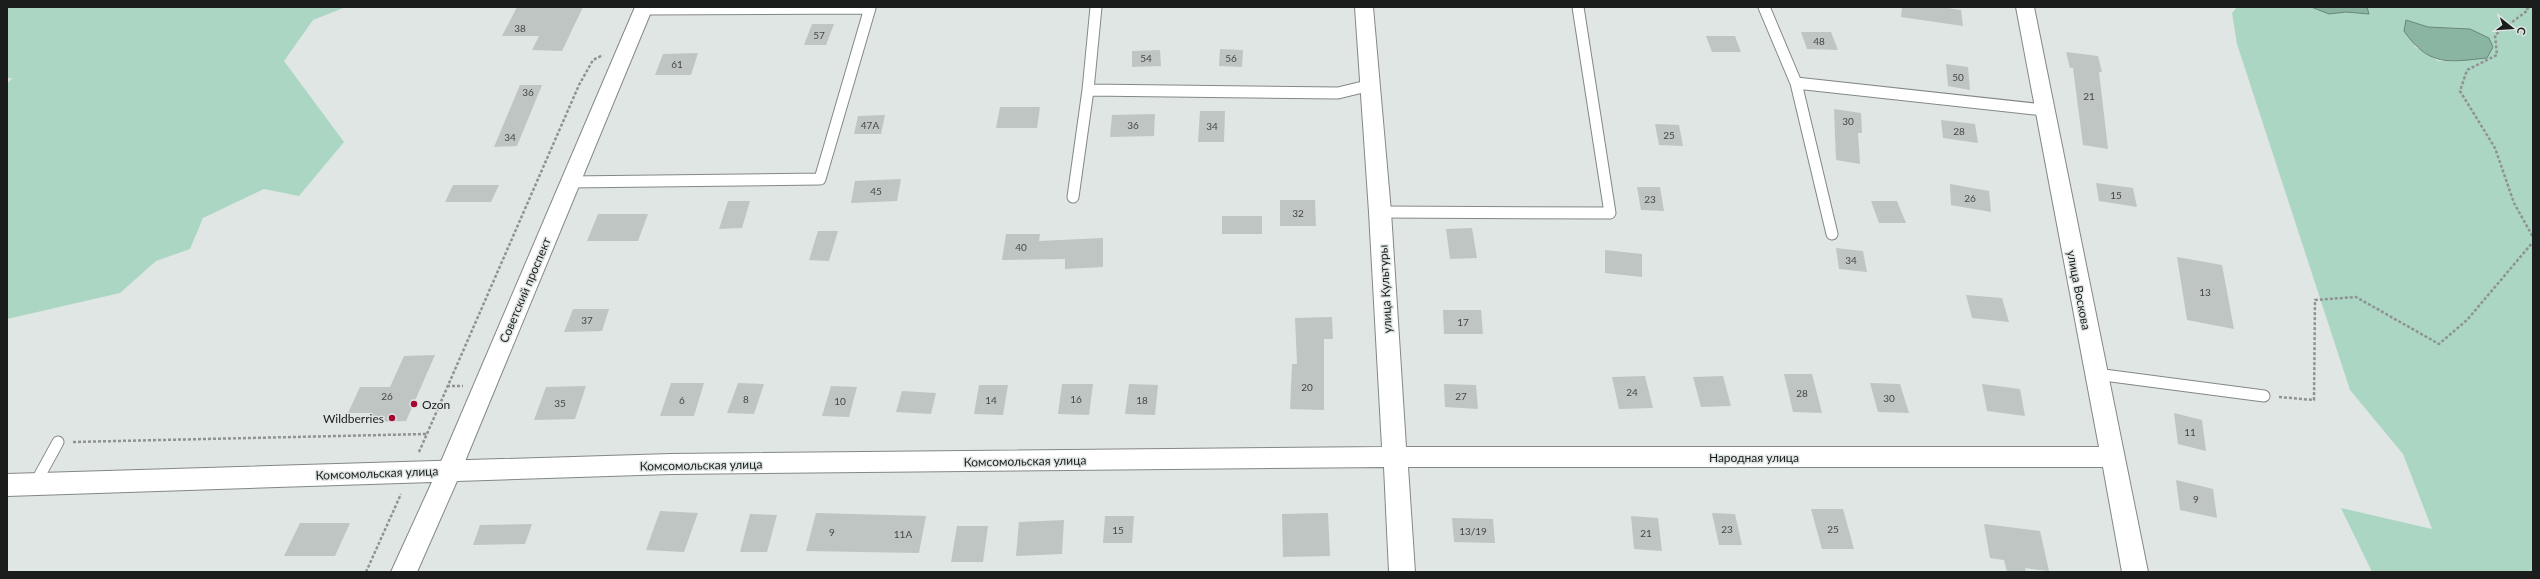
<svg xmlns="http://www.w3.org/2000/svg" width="2540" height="579" font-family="Lato,sans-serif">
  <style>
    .green { fill: #acd6c4; fill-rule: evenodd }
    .water { fill: #8ab5a3; stroke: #69877b }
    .building { fill: #bfc5c2 }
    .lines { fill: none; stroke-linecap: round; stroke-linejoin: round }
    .service-casing { stroke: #838885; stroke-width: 13 }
    .minor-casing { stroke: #838885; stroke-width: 2 }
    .tertiary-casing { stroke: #838885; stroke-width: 2 }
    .path { stroke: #8f9492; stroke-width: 2.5; stroke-dasharray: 3 2; stroke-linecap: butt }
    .service { stroke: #fff; stroke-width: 11 }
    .minor { fill: #fff; fill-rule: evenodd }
    .tertiary { fill: #fff; fill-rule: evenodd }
    .poi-dot { fill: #a40831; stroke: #e0e6e3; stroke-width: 1.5 }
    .labels { text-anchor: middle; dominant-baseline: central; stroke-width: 3; stroke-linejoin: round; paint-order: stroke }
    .number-label { font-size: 10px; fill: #444746 }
    .street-label { font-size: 12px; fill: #1b1d1d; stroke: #e0e6e3 }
    .poi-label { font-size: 12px; fill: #1b1d1d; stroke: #e0e6e3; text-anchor: start }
  </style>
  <rect width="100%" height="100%" fill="#e0e6e3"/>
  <path class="green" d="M7 7H346L313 20 284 61 344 142 299 196 264 189 203 218 190 249 156 261 120 293 7 319V84L12 78H7Z
    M2237 7H2311L2329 14 2346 12 2369 14 2367 7H2533V572H2372L2341 508 2432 529 2403 454 2350 390 2237 44 2232 13ZM2406 21 2428 27 2470 29 2487 58 2438 61 2415 47Z"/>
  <path class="water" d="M2311 7H2367L2369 14 2346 12 2329 14Z
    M2406 20 2428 27 2470 29 2489 38 2493 47 2487 58C2448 62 2429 67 2404 31Z"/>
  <path class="building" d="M517 7H583L562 51 532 50 539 36H502Z
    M1902 7H1941L1961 10 1963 26 1901 17Z
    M812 24H834L826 45H804Z
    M1801 32H1831L1838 50 1807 49Z
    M1706 36H1735L1741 52H1712Z
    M1220 49 1243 50 1242 67 1219 66Z
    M1160 50 1161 66 1132 67V51Z
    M2066 52 2098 56 2102 72H2099L2108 149 2083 145 2073 68H2070Z
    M698 53 691 75H655L663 54Z
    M1946 64 1968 67 1970 90 1948 86Z
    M520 85H542L517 146 494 147Z
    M1000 107H1040L1037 128H996Z
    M1834 109 1861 113 1862 133H1858L1860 164 1836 160Z
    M1200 111H1225L1224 142H1198Z
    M1155 114 1154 136 1110 137 1112 115Z
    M885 115 881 134H854L858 116Z
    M1941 120 1975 124 1978 143 1943 138Z
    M1655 124 1679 125 1683 146 1659 145Z
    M901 179 897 201 851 203 855 181Z
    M2096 183 2133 188 2137 207 2099 201Z
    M1950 184 1989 191 1991 212 1951 205Z
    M453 185H499L491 202H445Z
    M1637 187H1660L1664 211 1641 210Z
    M1280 200H1315L1316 226H1280Z
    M728 201H750L742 228 719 229Z
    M1871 201H1897L1906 223H1879Z
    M598 214H648L638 241H587Z
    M1222 216H1262V234H1222Z
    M1472 228 1477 258 1450 259 1446 229Z
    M818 231H838L829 261 809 260Z
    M1006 234H1040L1039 241 1103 238V267L1065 269V259L1002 260Z
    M1836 248 1863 251 1867 272 1839 269Z
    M1605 250 1642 254V277L1605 273Z
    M2177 257 2222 265 2234 329 2187 320Z
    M1966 295 2002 298 2009 322 1972 318Z
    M573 309H609L602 331 564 332Z
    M1443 310H1481L1483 334H1444Z
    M1332 317 1333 339H1324V410L1290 409 1292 364H1297L1295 318Z
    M435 355 406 421 368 422 372 413H348L360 387H390L404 356Z
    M1784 374H1812L1822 413 1793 412Z
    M1645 376 1653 408 1619 409 1612 377Z
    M1723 376 1731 406 1701 407 1693 377Z
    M671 383H704L694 416H660Z
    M738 383 764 384 754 414 727 413Z
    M1870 383 1900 384 1909 413 1878 412Z
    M1062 384H1093L1089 415 1058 414Z
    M1129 384 1158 385 1155 415 1125 414Z
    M1444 384 1476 385 1478 409 1445 407Z
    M1982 384 2020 389 2025 416 1987 411Z
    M979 385H1008L1003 415 974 414Z
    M586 386 575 419 534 420 546 387Z
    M831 386 857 387 849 417 822 416Z
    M902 391 936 393 931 414 896 412Z
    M2174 413 2202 420 2206 451 2178 444Z
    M2176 480 2213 489 2217 518 2180 510Z
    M1811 509H1843L1854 549H1822Z
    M660 511 698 513 684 552 646 550Z
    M816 513 926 516 919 553 806 551Z
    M1328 513 1330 556 1283 557 1282 514Z
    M1712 513 1735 514 1742 545H1719Z
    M750 514 777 515 767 552H740Z
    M1105 516H1134L1132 543H1103Z
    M1631 516 1658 518 1662 551 1634 549Z
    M1452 518 1493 519 1495 543 1454 542Z
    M1064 520 1062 554 1016 556 1019 522Z
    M300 523H350L335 556H284Z
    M532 524 525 544 473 545 480 525Z
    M1984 524 2040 531 2049 571 2025 568 2026 572H2007L2004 560 1990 558Z
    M957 526H988L983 562H951Z"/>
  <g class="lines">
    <g class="service-casing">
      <path id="service" d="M1096 7 1088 90 1338 93 1371 85
        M1764 7 1796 83 2044 110
        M1796 83 1832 234
        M569 182 820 179 870 8 643 9
        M1073 197 1088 90
        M1380 212 1610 213 1578 7
        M2096 374 2264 396
        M35 484 58 442"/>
    </g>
    <g class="minor-casing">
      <path id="minor" d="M1355 7H1373L1391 212 1406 447H2099L2016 7H2034L2148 572H2122L2103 467H1408L1415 572H1389L1384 467 671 474 457 481 417 572H391L432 482 7 496V474L671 454 1382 447 1369 212Z"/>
    </g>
    <g class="tertiary-casing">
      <path id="tertiary" d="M635 7H653L461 471 458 478 449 482 440 478 437 471Z"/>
    </g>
    <path class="path" d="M2527 7 2528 10 2495 35 2497 55 2467 70 2460 91 2495 148 2514 203 2533 237
      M447 386H463
      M2279 397 2314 400 2315 300 2356 297 2439 344 2467 320 2533 242
      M73 442 426 434
      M419 452 579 85 593 60 603 55
      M366 572 401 494"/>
    <use href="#service" class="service"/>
    <use href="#minor" class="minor"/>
    <use href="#tertiary" class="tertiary"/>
  </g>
  <g class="poi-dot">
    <circle cx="414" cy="404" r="4"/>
    <circle cx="392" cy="418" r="4"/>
  </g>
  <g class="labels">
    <g class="number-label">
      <text x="520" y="28">38</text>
      <text x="819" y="35">57</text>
      <text x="1819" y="41">48</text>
      <text x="1146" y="58">54</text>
      <text x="1231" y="58">56</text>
      <text x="677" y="64">61</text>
      <text x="1958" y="77">50</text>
      <text x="528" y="92">36</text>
      <text x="2089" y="96">21</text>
      <text x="1848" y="121">30</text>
      <text x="870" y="125">47А</text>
      <text x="1133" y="125">36</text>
      <text x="1212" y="126">34</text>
      <text x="1959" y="131">28</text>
      <text x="1669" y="135">25</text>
      <text x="510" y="137">34</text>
      <text x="876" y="191">45</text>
      <text x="2116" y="195">15</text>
      <text x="1970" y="198">26</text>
      <text x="1650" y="199">23</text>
      <text x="1298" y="213">32</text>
      <text x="1021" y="247">40</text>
      <text x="1851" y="260">34</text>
      <text x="2205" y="292">13</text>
      <text x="587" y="320">37</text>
      <text x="1463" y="322">17</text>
      <text x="1307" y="387">20</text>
      <text x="1632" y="392">24</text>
      <text x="1802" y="393">28</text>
      <text x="387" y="396">26</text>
      <text x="1461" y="396">27</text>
      <text x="1889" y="398">30</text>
      <text x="746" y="399">8</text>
      <text x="1076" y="399">16</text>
      <text x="682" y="400">6</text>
      <text x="991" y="400">14</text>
      <text x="1142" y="400">18</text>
      <text x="840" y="401">10</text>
      <text x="560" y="403">35</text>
      <text x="2190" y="432">11</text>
      <text x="2196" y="499">9</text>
      <text x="1727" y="529">23</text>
      <text x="1833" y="529">25</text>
      <text x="1118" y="530">15</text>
      <text x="1473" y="531">13/19</text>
      <text x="832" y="532">9</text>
      <text x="1646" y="533">21</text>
      <text x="903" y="534">11А</text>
    </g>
    <g class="street-label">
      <text transform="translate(1385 289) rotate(-93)">улица Культуры</text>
      <text transform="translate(525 290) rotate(-67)">Советский проспект</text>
      <text transform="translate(2079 290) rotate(79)">улица Воскова</text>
      <text x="1754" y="457">Народная улица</text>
      <text transform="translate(1025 461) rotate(-1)">Комсомольская улица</text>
      <text transform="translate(701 465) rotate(-1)">Комсомольская улица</text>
      <text transform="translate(377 473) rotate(-2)">Комсомольская улица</text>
    </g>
    <g class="poi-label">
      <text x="422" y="404">Ozon</text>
      <text x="384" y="418" text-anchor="end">Wildberries</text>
    </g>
  </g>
  <rect width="2540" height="579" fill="none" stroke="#1b1d1d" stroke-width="16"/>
  <g transform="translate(2512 28) rotate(107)" stroke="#e0e6e3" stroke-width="3" paint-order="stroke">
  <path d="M0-3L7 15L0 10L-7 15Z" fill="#1b1d1d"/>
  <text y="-6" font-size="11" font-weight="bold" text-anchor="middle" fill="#1b1d1d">С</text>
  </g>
</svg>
